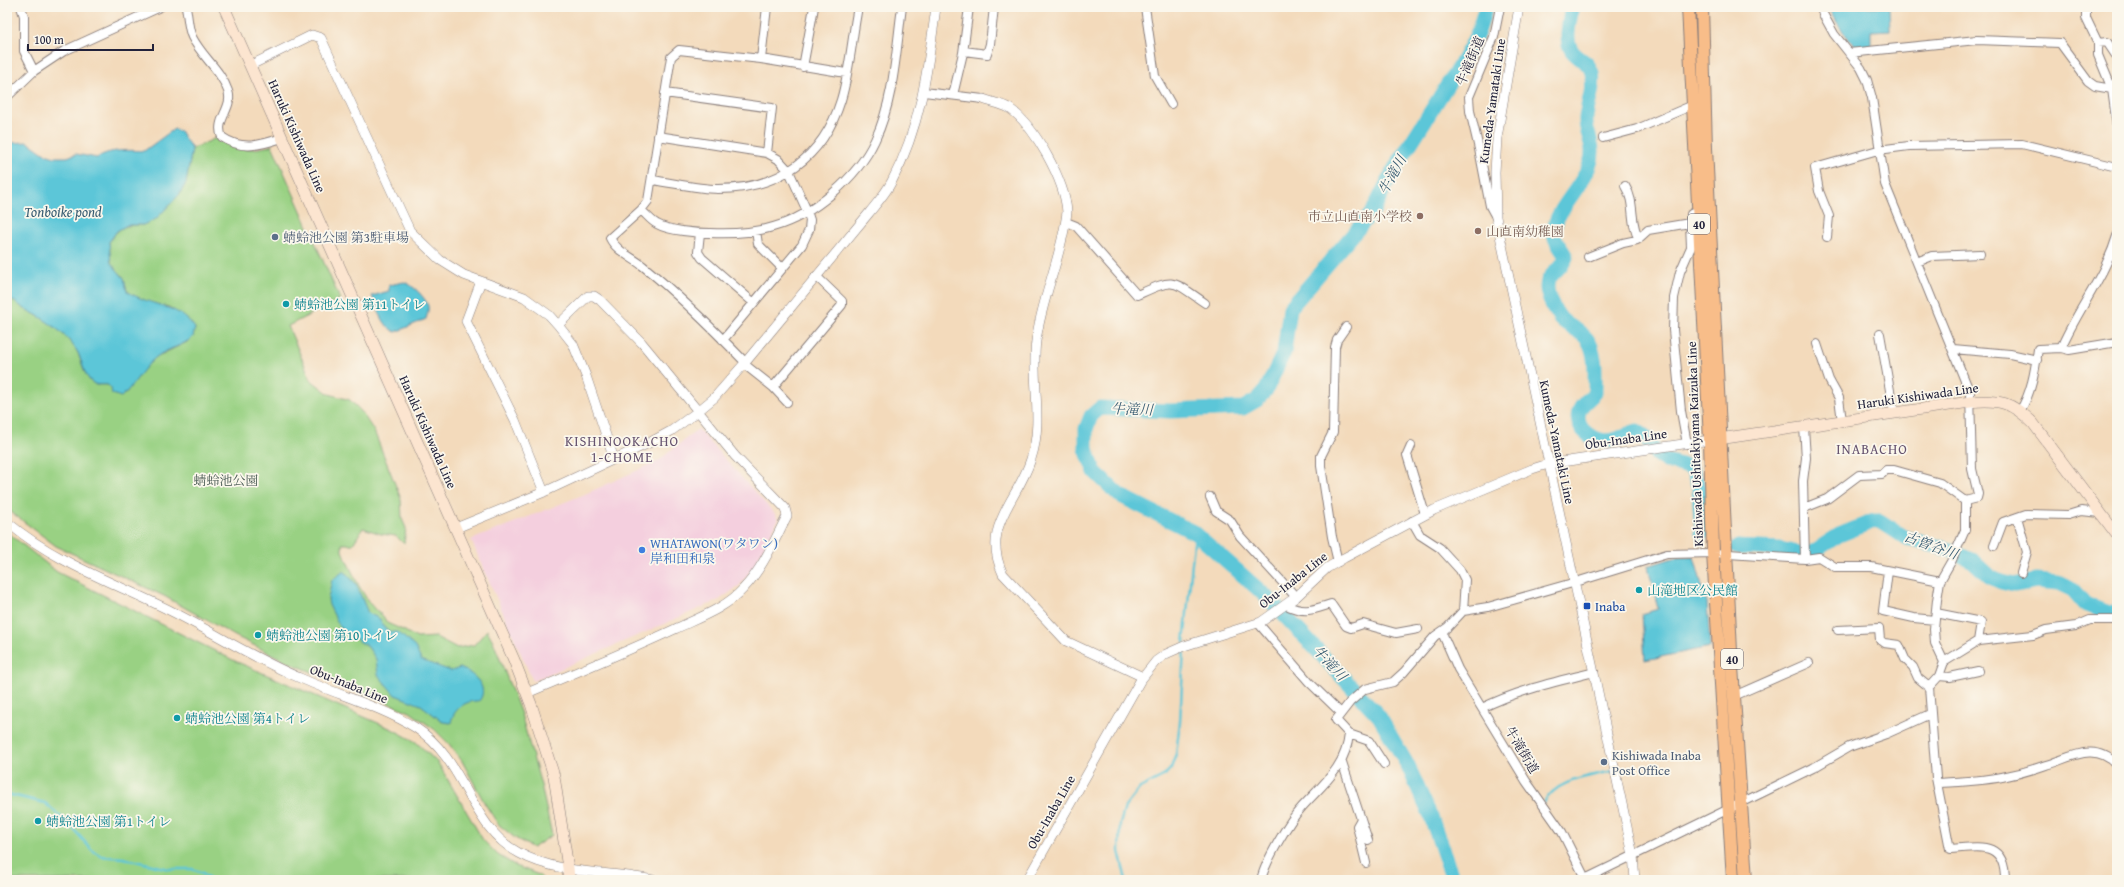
<svg xmlns="http://www.w3.org/2000/svg" width="2124" height="887" font-family="'Gentium Book Plus','Noto Serif JP',serif">
  <style>
    .built { fill: #f4cfde }
    .green { fill: #99d183; stroke: #5e7a5f }
    .water { fill: #5cc6d8; stroke: #3f748a }
    .lines { fill: none; stroke-linecap: round; stroke-linejoin: round }
    .stream { stroke: #5cc6d8; stroke-width: 2.5 }
    .river { stroke: #5cc6d8; stroke-width: 15 }
    .minor-casing { stroke: #8a7e7b; stroke-width: 10 }
    .tertiary-casing { stroke: #8a7e7b; stroke-width: 10 }
    .secondary-casing { stroke: #8a7e7b; stroke-width: 12 }
    .primary-casing { stroke: #8a7e7b; stroke-width: 14 }
    .minor { stroke: #fff; stroke-width: 8 }
    .tertiary { stroke: #fff; stroke-width: 9 }
    .secondary { stroke: #fce5d0; stroke-width: 11 }
    .primary { stroke: #f8bd89; stroke-width: 12 }
    .education-dot { fill: #8d6e63; stroke: #fbf7ec; stroke-width: 1.5 }
    .service-dot { fill: #5c6f8a; stroke: #fbf7ec; stroke-width: 1.5 }
    .culture-dot { fill: #0f9aa8; stroke: #fbf7ec; stroke-width: 1.5 }
    .shop-dot { fill: #3f7fe0; stroke: #fbf7ec; stroke-width: 1.5 }
    .transit-dot { fill: #1a4fb4; stroke: #fbf7ec; stroke-width: 1.5 }
    .labels { text-anchor: middle; dominant-baseline: central; stroke-width: 3.5; stroke-linejoin: round; paint-order: stroke }
    .shield { fill: #fbf7ec; stroke: #636270; stroke-width: 1 }
    .shield-label { font-size: 12px; font-weight: bold; fill: #22223b }
    .street-label { font-size: 13px; fill: #22223b; stroke: #fbf7ec }
    .education-label { font-size: 13px; fill: #785e54; stroke: #fbf7ec; text-anchor: end }
    .service-label { font-size: 13px; fill: #4e5e75; stroke: #fbf7ec; text-anchor: start }
    .culture-label { font-size: 13px; fill: #0d838f; stroke: #fbf7ec; text-anchor: start }
    .park-label { font-size: 13px; fill: #465751; stroke: #fbf7ec }
    .shop-label { font-size: 13px; fill: #366cbe; stroke: #fbf7ec; text-anchor: start }
    .transit-label { font-size: 13px; fill: #164399; stroke: #fbf7ec; text-anchor: start }
    .water-label { font-size: 14px; font-style: italic; fill: #365b72; stroke: #fbf7ec }
    .neighbourhood-label { font-size: 14px; letter-spacing: 1px; fill: #66536f; stroke: #fbf7ec }
  </style>
  <rect width="100%" height="100%" fill="#fbf7ec"/>
  <filter id="ink" filterUnits="userSpaceOnUse"><feTurbulence type="fractalNoise" baseFrequency=".025" numOctaves="2"/><feDisplacementMap in="SourceGraphic" scale="8" xChannelSelector="R" yChannelSelector="G"/><feConvolveMatrix kernelMatrix="1 2 1 2 8 2 1 2 1" color-interpolation-filters="sRGB"/></filter>
  <filter id="wash" filterUnits="userSpaceOnUse"><feTurbulence type="fractalNoise" baseFrequency=".012" numOctaves="4" result="noise"/><feDisplacementMap in="SourceGraphic" scale="16" xChannelSelector="R" yChannelSelector="G"/><feGaussianBlur stdDeviation="0.9" result="paint"/><feColorMatrix in="noise" values="0 0 0 0 0 0 0 0 0 0 0 0 0 0 0 0 0 1.4 0 .05"/><feComposite in="paint" operator="in"/></filter>
  <g filter="url(#wash)">
    <rect width="100%" height="100%" fill="#f3dabb"/>
    <path class="built" d="M698 429 776 515 778 520 754 566 739 586 719 600 533 681 471 540 585 494 658 461Z"/>
    <path class="green" d="M216 138C235 149 251 152 272 145L340 299 288 326 311 380 329 394 350 400 361 411 374 431 401 499 402 519 406 528 404 544 396 536 381 534 363 528 353 544H342V551L359 586 370 604 383 616 387 623 405 631 417 638 436 637 457 648 474 645 487 630 493 641 521 714 541 785 552 835 533 848 515 838 498 824 485 804 462 761 449 744 434 729 410 712 290 663 235 636 164 596 56 546 7 509V299C15 300 18 305 25 309 45 319 65 331 77 351 81 358 85 379 93 383 98 386 103 384 108 385L111 388 125 394 144 369 156 357 187 342 193 337 195 328 169 307 149 303 137 298 127 291 124 278 111 263 109 242C120 226 124 225 143 225L179 195 186 183 192 149Z
      M7 532 57 572 235 661 392 729 416 742 438 763 483 840 498 855 516 866 539 875 544 880H7Z"/>
    <path class="water" d="M1827 7H1889L1890 30 1871 31V46L1855 47 1844 33Z
      M174 129 180 131 192 149 186 183 179 195 156 219 143 225H127L117 231 109 242 111 263 124 278 127 291C150 307 178 303 195 328L193 337C182 347 167 348 155 358 142 369 134 386 121 397L112 394 111 388 108 385C103 384 97 386 93 383 84 378 82 359 77 351 65 332 45 319 25 309 18 305 15 300 7 299V143L28 142 45 154 55 157H67L76 154 97 158C107 149 131 150 144 151Z
      M404 282C412 284 426 298 428 306 429 310 427 315 426 319L396 332C383 328 378 308 372 296L389 291V285Z
      M1694 557 1707 603 1710 647 1645 660 1642 614 1658 609 1648 566 1673 558Z
      M344 571 356 584 368 613 380 619C384 628 387 633 398 632L415 647 421 660 451 671 460 668C473 673 490 687 479 701 466 700 453 709 451 723L443 722 421 705 395 695 378 675 376 659 368 647 341 629 329 605 328 599 332 580Z"/>
    <g class="lines">
      <path class="stream" d="M1184 643 1195 533
        M7 794 45 803 69 824 92 850 101 856 123 858 169 869H192L203 873 212 880
        M1544 803C1556 779 1589 777 1613 771
        M1126 880 1119 851 1120 824 1125 807 1140 788 1165 775 1171 768 1176 754 1180 722 1184 648"/>
      <path class="river" d="M1572 7C1570 20 1564 40 1572 51 1579 60 1589 61 1592 73 1595 86 1587 105 1586 118 1585 130 1592 140 1592 151 1593 182 1547 212 1555 238 1557 244 1563 251 1566 257 1563 267 1552 272 1548 281 1544 292 1554 310 1560 318 1568 327 1580 330 1587 339 1597 352 1595 377 1595 393 1591 397 1582 404 1580 409 1571 429 1596 444 1613 440 1621 438 1629 433 1637 431L1646 437 1657 455 1666 461 1689 467 1693 471 1699 488 1702 533
        M1738 547 1780 549 1804 554 1813 552 1839 535 1874 521H1880L1906 538 1950 550 1973 561 1990 577 2001 582 2014 585 2037 581 2058 583 2073 590 2085 604 2108 613 2117 611
        M1453 880 1431 817 1408 766 1379 716 1267 597 1195 533 1119 495 1095 472 1086 449V429L1091 416 1100 408 1171 411 1243 408 1257 400 1266 390 1284 352 1290 308 1373 211 1392 173 1465 57 1478 32 1486 7"/>
    </g>
  </g>
  <g filter="url(#ink)">
    <g class="lines">
      <g class="minor-casing">
        <path id="minor" d="M21 7 24 16V51L34 71
          M186 7C188 16 188 29 192 37 202 57 221 70 228 91 234 108 214 120 222 137 242 151 261 145 282 138
          M1145 7 1155 76 1171 104
          M1821 7 1823 14 1834 34 1861 68 1867 80 1872 98 1885 184 1970 393 1972 469 1978 494 1977 498 1965 501V530L1952 560 1940 581 1937 600 1934 629 1935 643 1944 662
          M2086 7V18L2098 43 2107 42 2117 57
          M2098 43V55L2112 89
          M964 51 987 54 990 44 994 7
          M1849 53 1977 40 2060 43 2088 81 2095 86 2112 89 2117 126
          M761 59 767 7
          M803 67 814 7
          M924 92 983 99
          M665 93 772 108 767 153
          M953 95 963 53 969 7
          M7 97 34 71 64 51 160 7
          M658 136 767 153 778 159 789 171 807 211 810 220 809 230 802 245 723 340
          M1603 138 1637 129 1693 105
          M652 180C674 183 697 189 718 189 779 189 823 158 841 100 850 70 852 37 858 7
          M1625 186C1636 203 1629 222 1639 239
          M641 210C646 214 651 221 657 224 669 231 697 233 710 233 732 234 753 233 773 227 813 216 858 177 875 140 894 100 896 51 902 7
          M1496 217 1490 206 1479 149 1470 111 1469 97 1494 37 1500 7
          M1066 222 1076 226 1137 295C1176 278 1170 279 1205 303
          M756 231 758 244 782 268
          M700 233 698 252 702 258 754 303
          M1827 237 1829 216 1819 191 1815 168 1878 150 1909 146 2022 144 2117 167
          M1588 257 1623 243 1637 240 1648 230 1690 223 1691 214 1699 210
          M1917 262 1932 256 1980 254
          M1880 334 1894 413
          M1817 344 1829 380 1839 398 1842 421
          M2061 348 2069 350 2117 342
          M1953 349 2010 354 2037 360
          M745 362C713 329 679 295 643 266 632 257 616 251 610 238L641 210 648 201 671 57 679 50 761 59 846 73
          M744 364 773 387 787 402
          M773 387 842 305V301L816 276
          M2020 411C2032 392 2035 370 2038 349L2061 348C2077 310 2105 277 2117 236
          M1804 427 1806 458 1803 481 1805 559
          M1687 444 1681 411 1673 330 1674 298 1680 272 1691 247 1690 223
          M1411 446 1407 455 1425 514
          M1210 497 1216 511 1230 520 1240 536 1296 597
          M1804 508 1827 499 1859 475 1882 474 1886 470H1894L1940 483 1965 501
          M2017 517 2027 552 2021 573
          M1994 546 2003 522 2026 514 2068 515 2081 511 2101 513
          M1338 562 1332 537 1321 466V456L1333 432 1335 347 1337 340 1346 327
          M1888 571 1883 611 1914 618 1935 620
          M1286 605C1305 614 1312 610 1331 604L1346 626 1351 628 1363 624 1396 633 1418 629
          M1463 611 1488 607 1576 582 1667 554 1713 553 1805 559 1819 557 1835 567H1871L1940 581
          M1936 613 1981 622 1978 641
          M1258 623 1309 682 1341 713
          M1444 630 1443 635 1458 669 1526 781 1562 832 1586 880
          M1838 630 1879 628 1880 640 1884 643 1899 645 1905 659 1913 667 1918 678 1929 687
          M1939 676 1950 677 1978 671
          M1734 696 1809 663
          M1482 708C1518 690 1556 682 1594 672
          M1349 734 1369 741 1384 764
          M1342 762 1368 840
          M1938 783C1959 782 1981 781 2002 777 2017 774 2032 770 2046 765 2070 758 2095 741 2117 765
          M1361 819 1357 826 1366 863
          M1585 879 1813 768 1849 747 1886 734 1930 714
          M1261 880C1265 862 1289 821 1302 807 1323 784 1346 767 1349 734L1336 720 1350 702 1365 689 1393 682 1404 672 1435 636 1448 627 1463 611 1465 580 1460 570 1440 548 1420 535 1412 521
          M2005 880C2005 840 1979 847 1950 849L1936 778 1929 687 1939 676 1944 662 1978 641 2033 635 2046 630 2076 626 2090 620H2117"/>
      </g>
      <g class="tertiary-casing">
        <path id="tertiary" d="M1519 7 1497 138 1495 172 1496 217 1633 855 1635 880
          M251 65 312 35 321 38 410 231 440 260 464 275 524 297 549 315 558 325 573 344 586 376 614 459
          M983 99C991 102 1002 104 1009 108 1035 126 1065 181 1067 212 1062 256 1042 297 1036 341 1031 380 1044 421 1031 459 1018 501 980 526 1003 574L1066 641 1143 677
          M481 281 466 321 515 420 544 492
          M7 522C56 563 115 583 171 611 215 633 255 659 300 678 338 695 380 706 416 728 467 761 469 827 519 853 559 875 610 871 653 880
          M456 528 544 492 649 443 671 431 697 412 714 398 744 364 869 213C877 203 886 193 892 181 921 126 928 68 936 7
          M527 693C577 672 626 652 675 629 698 618 726 608 743 589 763 568 774 541 787 516L785 508 735 456 642 343 600 300 594 296H588L558 325
          M1027 880 1140 681 1156 661 1166 654 1184 646 1261 622 1296 597 1327 568 1344 558 1434 510 1532 469 1548 464 1710 440"/>
      </g>
      <g class="secondary-casing">
        <path id="secondary" d="M224 7 514 660 531 704 554 776 568 868 569 880
          M1712 440 1970 402C1999 399 2012 402 2033 423L2117 535"/>
      </g>
      <g class="primary-casing">
        <path id="primary" d="M1688 7 1710 440 1713 553 1733 880
          M1702 7 1706 148 1731 651 1746 880"/>
      </g>
      <use href="#minor" class="minor"/>
      <use href="#tertiary" class="tertiary"/>
      <use href="#secondary" class="secondary"/>
      <use href="#primary" class="primary"/>
    </g>
  </g>
  <g class="education-dot">
    <circle cx="1420" cy="216" r="4"/>
    <circle cx="1478" cy="231" r="4"/>
  </g>
  <g class="service-dot">
    <circle cx="275" cy="237" r="4"/>
    <circle cx="1604" cy="762" r="4"/>
  </g>
  <g class="culture-dot">
    <circle cx="286" cy="304" r="4"/>
    <circle cx="1639" cy="590" r="4"/>
    <circle cx="258" cy="635" r="4"/>
    <circle cx="177" cy="718" r="4"/>
    <circle cx="38" cy="821" r="4"/>
  </g>
  <circle class="shop-dot" cx="642" cy="550" r="4"/>
  <rect class="transit-dot" x="1583" y="602" width="8" height="8" rx="2"/>
  <g class="labels">
    <g class="shield">
      <rect x="1688" y="214" width="22" height="20" rx="3"/>
      <rect x="1721" y="649" width="22" height="20" rx="3"/>
    </g>
    <g class="shield-label">
      <text x="1699" y="224">40</text>
      <text x="1732" y="659">40</text>
    </g>
    <g class="street-label">
      <text transform="translate(1470 61) rotate(-67)">牛滝街道</text>
      <text transform="translate(1492 101) rotate(-82)">Kumeda-Yamataki Line</text>
      <text transform="translate(297 136) rotate(66)">Haruki Kishiwada Line</text>
      <text transform="translate(1918 396) rotate(-8)">Haruki Kishiwada Line</text>
      <text transform="translate(428 432) rotate(66)">Haruki Kishiwada Line</text>
      <text transform="translate(1626 439) rotate(-8)">Obu-Inaba Line</text>
      <text transform="translate(1557 442) rotate(78)">Kumeda-Yamataki Line</text>
      <text transform="translate(1695 444) rotate(-92)">Kishiwada Ushitakiyama Kaizuka Line</text>
      <text transform="translate(1293 580) rotate(-38)">Obu-Inaba Line</text>
      <text transform="translate(349 684) rotate(22)">Obu-Inaba Line</text>
      <text transform="translate(1522 750) rotate(59)">牛滝街道</text>
      <text transform="translate(1051 812) rotate(-60)">Obu-Inaba Line</text>
    </g>
    <g class="education-label">
      <text x="1412" y="216">市立山直南小学校</text>
      <text x="1486" y="231" text-anchor="start">山直南幼稚園</text>
    </g>
    <g class="service-label">
      <text x="283" y="237">蜻蛉池公園 第3駐車場</text>
      <text x="1612" y="755">Kishiwada Inaba<tspan x="1612" dy="15">Post Office</tspan></text>
    </g>
    <g class="culture-label">
      <text x="294" y="304">蜻蛉池公園 第11トイレ</text>
      <text x="1647" y="590">山滝地区公民館</text>
      <text x="266" y="635">蜻蛉池公園 第10トイレ</text>
      <text x="185" y="718">蜻蛉池公園 第4トイレ</text>
      <text x="46" y="821">蜻蛉池公園 第1トイレ</text>
    </g>
    <g class="park-label">
      <text x="226" y="480">蜻蛉池公園</text>
    </g>
    <g class="shop-label">
      <text x="650" y="543">WHATAWON(ワタワン)<tspan x="650" dy="15">岸和田和泉</tspan></text>
    </g>
    <g class="transit-label">
      <text x="1595" y="606">Inaba</text>
    </g>
    <g class="water-label">
      <text transform="translate(1392 175) rotate(-61)">牛滝川</text>
      <text x="63" y="212">Tonboike pond</text>
      <text transform="translate(1132 409) rotate(2)">牛滝川</text>
      <text transform="translate(1931 545) rotate(20)">古曽谷川</text>
      <text transform="translate(1330 663) rotate(47)">牛滝川</text>
    </g>
    <g class="neighbourhood-label">
      <text x="622" y="441">KISHINOOKACHO<tspan x="622" dy="16">1-CHOME</tspan></text>
      <text x="1872" y="449">INABACHO</text>
    </g>
  </g>
  <rect width="2124" height="887" fill="none" stroke="#fbf7ec" stroke-width="24"/>
  <path d="M28 44v6h125v-6" fill="none" stroke="#22223b" stroke-width="2"/>
  <text x="34" y="44" font-size="12" fill="#22223b" stroke="#fbf7ec" stroke-width="3" paint-order="stroke">100 m</text>
</svg>
